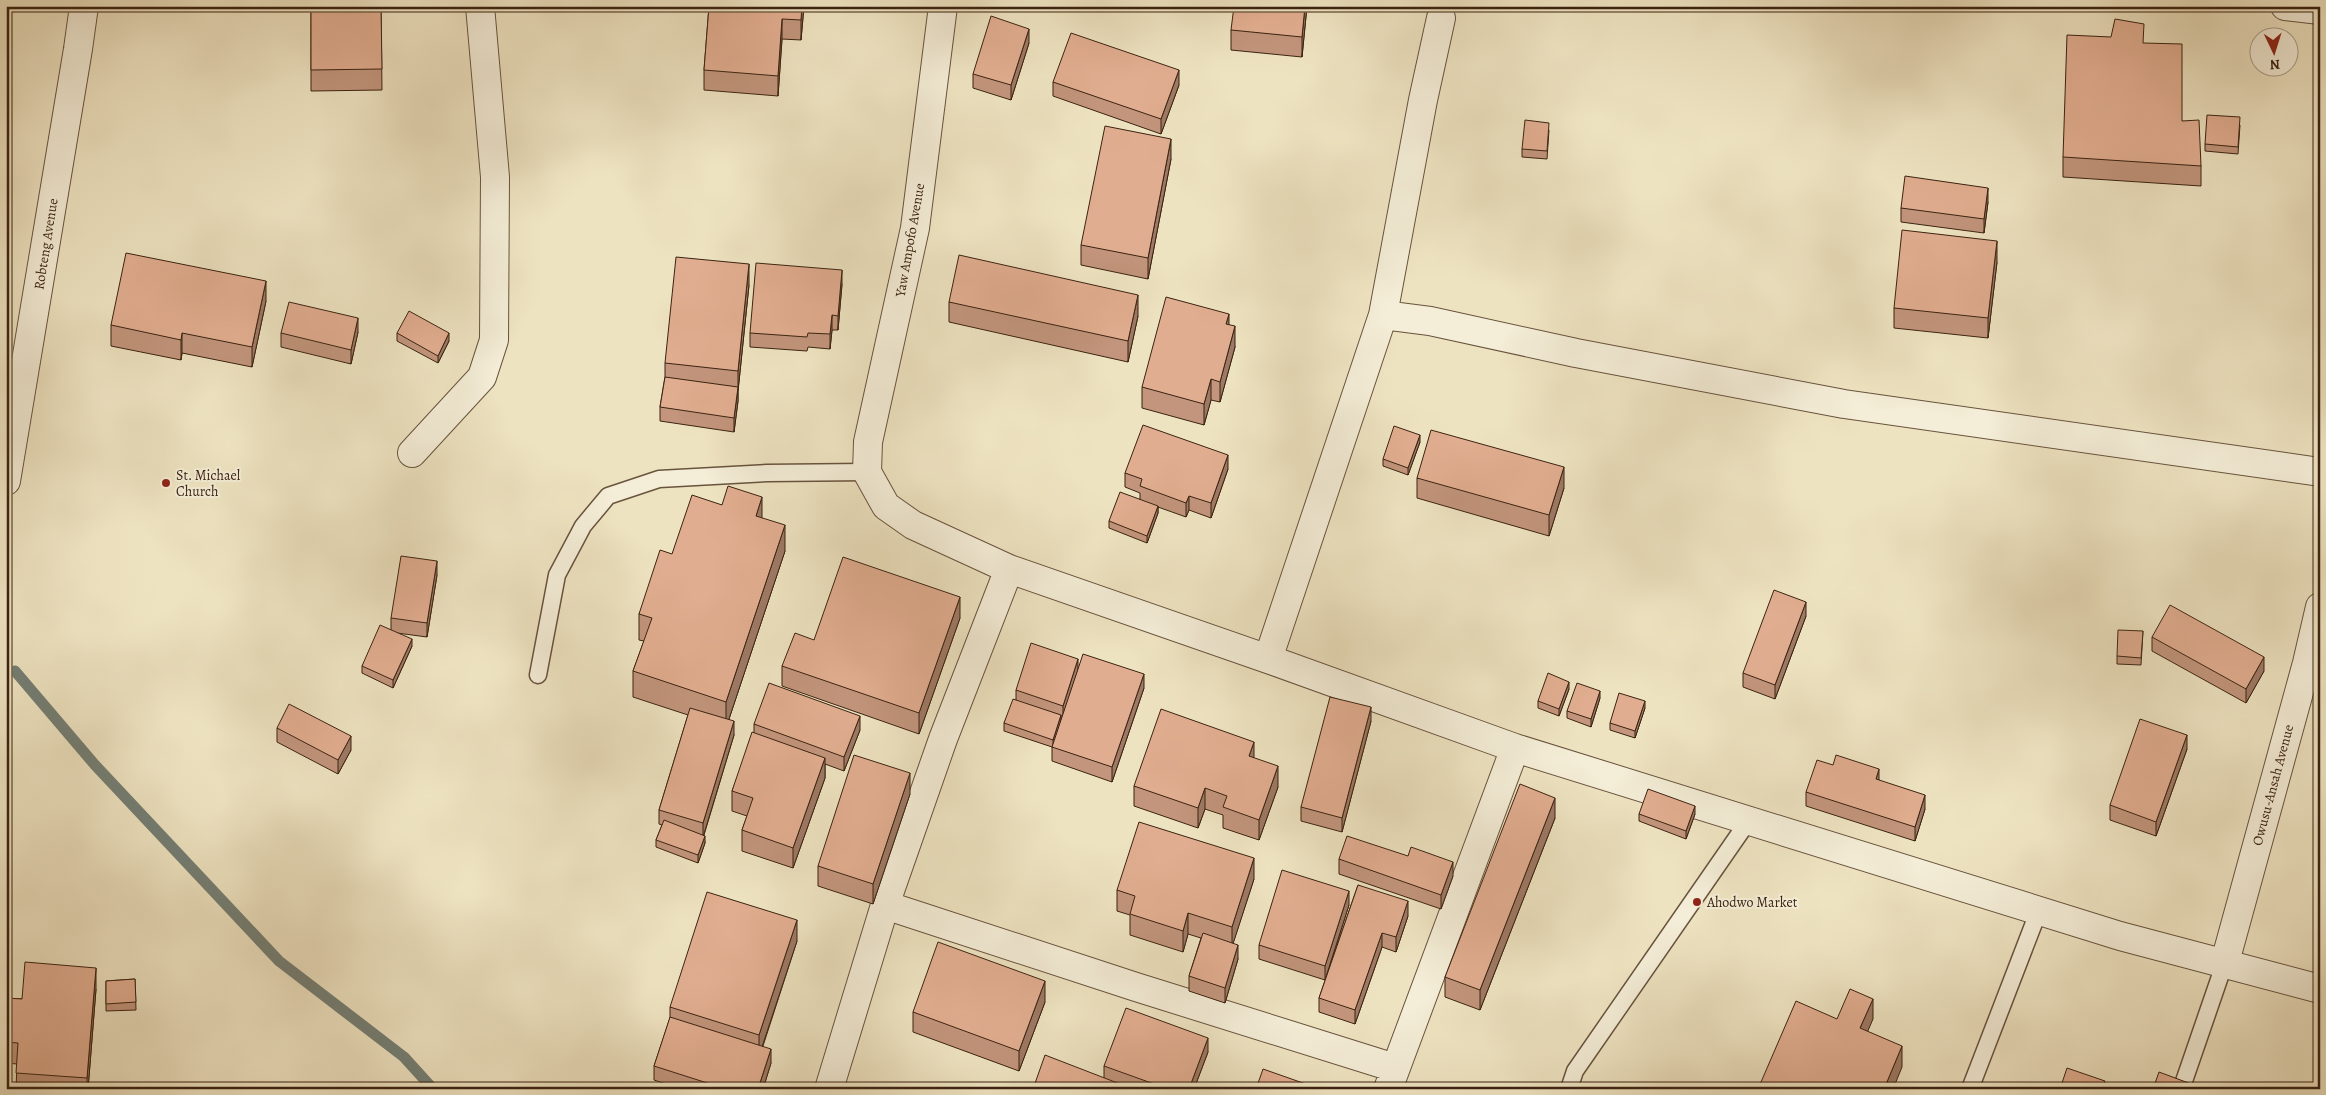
<svg xmlns="http://www.w3.org/2000/svg" width="2326" height="1095" font-family="Alegreya,serif">
  <style>
    .lines { fill: none; stroke-linecap: round; stroke-linejoin: round }
    .stream { stroke: #747f75; stroke-width: 11 }
    .lane-casing { stroke: #68533d; stroke-width: 19 }
    .street-casing { stroke: #68533d; stroke-width: 30 }
    .lane { stroke: #f4edd7; stroke-width: 16 }
    .street { stroke: #f4edd7; stroke-width: 28 }
    .wall { fill: #c2957c; stroke: #3b2311 }
    .shaded-wall { fill: #9e7965; stroke: #3b2311 }
    .building { fill: #e1ad90; stroke: #3b2311 }
    .poi-dot { fill: #8f2418; stroke: #f4edd7; stroke-width: 2 }
    .labels { text-anchor: middle; dominant-baseline: central; stroke-width: 4; stroke-linejoin: round; paint-order: stroke }
    .street-label { font-size: 14px; fill: #3b2311; stroke: #f4edd7 }
    .poi-label { font-size: 14px; fill: #3b2311; stroke: #f4edd7; text-anchor: start }
  </style>
  <rect width="100%" height="100%" fill="#eee3c1"/>
  <filter id="stains"><feTurbulence type="fractalNoise" baseFrequency=".004" numOctaves="4"/><feColorMatrix values="0 0 0 0 .2 0 0 0 0 .09 0 0 0 0 .02 0 0 0 .5 -.17"/></filter>
  <radialGradient id="worn" r=".72"><stop offset=".6" stop-color="#630" stop-opacity="0"/><stop offset="1" stop-color="#630" stop-opacity=".3"/></radialGradient>
  <g class="lines">
    <path class="stream" d="M15 671 95 765 279 961 404 1057 433 1089"/>
    <g class="lane-casing">
      <path id="lane" d="M538 675 557 575 583 526 608 496 659 479 767 473 867 472
        M2182 1087 2225 962
        M1569 1089 1575 1071 1749 820
        M1970 1089 2039 910"/>
    </g>
    <g class="street-casing">
      <path id="street" d="M943 6 915 228 868 442 867 472 886 506 913 525 1009 569 1268 659 1515 748 2120 936 2320 989
        M2285 6 2320 10
        M1383 315 1423 100 1441 18
        M412 453 482 377 494 340 495 177 480 6
        M6 481 78 49 84 6
        M1268 659 1383 315 1430 321 1576 353 1844 404 2320 472
        M885 905 1136 987 1395 1068
        M2225 962 2307 663 2320 607
        M829 1089 885 905 943 739 1009 569
        M1388 1089 1515 748"/>
    </g>
    <use href="#lane" class="lane"/>
    <use href="#street" class="street"/>
  </g>
  <path class="wall" d="M311 6H381L382 90 311 91Z
    M709 6H804L801 40 782 39 778 96 704 90V70Z
    M1307 6 1302 57 1231 50V30Z
    M1029 43 1011 100 973 88V74Z
    M2144 43 2182 121 2201 166V186L2063 177V157Z
    M1053 82 1179 85 1161 134 1053 96Z
    M2240 125 2238 154 2205 151V144Z
    M1549 130 1547 159 1522 157V149Z
    M1171 159 1148 279 1081 265V245Z
    M1988 202 1984 233 1901 222V208Z
    M1997 262 1988 338 1894 328V308Z
    M842 284 838 330H832L830 349 808 347 807 351 750 347V333Z
    M749 285 738 391V401L734 432 660 421V407L665 377V363Z
    M266 301 252 367 182 353 181 360 111 346V325Z
    M949 302 1138 316 1128 362 949 322Z
    M1229 325 1235 347 1220 402 1211 400 1204 425 1142 408V387Z
    M358 332 351 364 281 347V333Z
    M397 333 449 341 438 363 397 341Z
    M1420 442 1408 475 1383 466V459Z
    M1228 469 1211 518 1189 510 1186 517 1158 507V513L1147 543 1109 528V521L1140 499V493L1125 487V473Z
    M1417 478 1564 488 1549 536 1417 498Z
    M762 518 785 551 729 719 734 735 704 835 705 843 698 863 656 847V840L662 825 659 824V810L688 715 633 697V671L644 641 639 640V614L672 554Z
    M437 575 427 637 397 633 412 646 393 688 362 673V666L391 630V618Z
    M1806 616 1775 699 1743 687V673Z
    M960 618 919 734 782 686V666L814 640Z
    M2143 631 2141 665 2117 664V656Z
    M2152 637 2264 671 2246 703 2152 651Z
    M1078 670 1144 688 1112 782 1052 761V747L1004 731V723L1016 700V690Z
    M1569 689 1559 716 1538 708V701Z
    M1600 698 1591 727 1567 718V711Z
    M1645 708 1635 738 1610 730V723Z
    M1371 721 1342 832 1301 821V807Z
    M754 724 860 730 844 771 825 764V778L793 868 742 851V830L747 816 732 811V791L754 733Z
    M277 728 351 750 338 774 277 742Z
    M2187 749 2156 836 2110 820V805Z
    M1254 758 1278 787 1259 840 1223 828V815L1205 809 1198 828 1134 806V786Z
    M1879 780 1925 809 1915 841 1806 806V792Z
    M910 794 873 904 818 886V866Z
    M1639 814H1695L1686 839 1639 821Z
    M1555 818 1480 1010 1445 997V977Z
    M1339 859 1453 876 1441 909 1339 874Z
    M1254 879 1233 943 1238 959 1225 1003 1189 991V976L1201 938 1188 934 1183 952 1130 935V915L1117 911V890Z
    M1358 885 1408 916 1396 952 1382 947 1355 1024 1319 1012V998Z
    M1349 905 1325 980 1259 959V945Z
    M797 941 763 1046 771 1063 763 1089H681L654 1080V1066L670 1018V1007Z
    M135 979 136 1010 106 1011V981Z
    M96 989 88 1089H16L17 1064 6 1063V998L22 999Z
    M1045 1002 1019 1071 913 1032V1012Z
    M1208 1052 1194 1089H1033L1104 1078V1066Z"/>
  <path class="shaded-wall" d="M802 6H804L801 40V20Z
    M1305 6H1307L1302 57V37Z
    M782 19V39L778 96V76Z
    M1029 29V43L1011 100V85Z
    M1179 70V85L1161 134V119Z
    M1171 139V159L1148 279V258Z
    M1988 188V202L1984 233V219Z
    M1997 241V262L1988 338V318Z
    M749 264V285L738 391V401L734 432V418L738 388V371Z
    M842 270V284L838 330V316Z
    M266 281V301L252 367V347Z
    M1138 295V316L1128 362V341Z
    M1229 314V334L1226 324Z
    M832 315V330L830 349V334Z
    M358 318V332L351 364V350Z
    M1235 326V347L1220 402V382Z
    M182 333V353L181 360V340Z
    M449 333V341L438 363V356Z
    M1211 379V400L1204 425V404Z
    M1420 435V442L1408 475V468Z
    M1228 455V469L1211 518V503Z
    M1564 467V488L1549 536V515Z
    M1189 496V510L1186 517V503Z
    M762 497V523L756 516Z
    M1158 506V513L1147 543V536Z
    M785 525V551L726 728V702Z
    M437 561V575L427 637V623Z
    M960 597V618L919 734V713Z
    M1806 602V616L1775 699V685Z
    M412 639V646L393 688V680Z
    M2264 657V671L2246 703V689Z
    M1078 659V673L1063 720V706Z
    M1144 674V688L1112 782V767Z
    M1569 682V689L1559 716V709Z
    M1600 691V698L1591 727V719Z
    M1645 701V708L1635 738V731Z
    M1371 707V721L1342 832V818Z
    M1061 715V722L1053 747V740Z
    M860 716V730L844 771V757Z
    M734 721V735L703 837V823Z
    M2187 735V749L2156 836V822Z
    M351 736V750L338 774V760Z
    M1254 742V762L1249 756Z
    M825 758V778L793 868V848Z
    M1278 766V787L1259 840V820Z
    M1879 769V783L1876 779Z
    M910 773V794L873 904V884Z
    M1205 788V809L1198 828V808Z
    M1925 795V809L1915 841V827Z
    M1555 798V818L1480 1010V990Z
    M1695 806V814L1686 839V831Z
    M705 836V843L698 863V855Z
    M1254 858V879L1232 947V927Z
    M1453 862V876L1441 909V895Z
    M1349 891V905L1325 980V966Z
    M1408 901V916L1396 952V937Z
    M1188 913V934L1183 952V931Z
    M797 920V941L759 1056V1035Z
    M1382 933V947L1355 1024V1010Z
    M1238 945V959L1225 1003V988Z
    M96 968V989L88 1089H87V1078Z
    M1045 981V1002L1019 1071V1051Z
    M1873 999V1019L1860 1049V1028Z
    M1208 1038V1052L1194 1089H1189Z
    M1902 1046V1067L1893 1089H1884Z
    M771 1049V1063L763 1089H758Z"/>
  <path class="building" d="M311 6H381L382 69 311 70Z
    M709 6H802L801 20 782 19 778 76 704 70Z
    M1234 6H1305L1302 37 1231 30Z
    M991 16 1029 29 1011 85 973 74Z
    M2115 19 2144 24 2143 43 2182 44V121L2199 120 2201 166 2063 157 2067 35 2111 37Z
    M1071 33 1179 70 1161 119 1053 82Z
    M2207 115 2240 117 2238 147 2205 144Z
    M1525 120 1549 123 1547 151 1522 149Z
    M1105 126 1171 139 1148 258 1081 245Z
    M1905 176 1988 188 1984 219 1901 208Z
    M1902 230 1997 241 1988 318 1894 308Z
    M126 253 266 281 252 347 182 333 181 340 111 325Z
    M959 255 1138 295 1128 341 949 302Z
    M676 257 749 264 738 371 665 363Z
    M756 263 842 270 838 316 832 315 830 334 808 333 807 337 750 333Z
    M1166 297 1229 314 1226 324 1235 326 1220 382 1211 379 1204 404 1142 387Z
    M289 302 358 318 351 350 281 333Z
    M409 311 449 333 438 356 397 333Z
    M665 377 738 387 734 418 660 407Z
    M1143 425 1228 455 1211 503 1189 496 1186 503 1140 486 1142 479 1125 473Z
    M1394 426 1420 435 1408 468 1383 459Z
    M1431 430 1564 467 1549 515 1417 478Z
    M728 486 762 497 756 516 785 525 726 702 633 671 652 618 639 614 660 550 672 554 692 495 722 505Z
    M1120 492 1158 506 1147 536 1109 521Z
    M401 556 437 561 427 623 391 618Z
    M843 557 960 597 919 713 782 666 795 633 814 640Z
    M1774 590 1806 602 1775 685 1743 673Z
    M2170 605 2264 657 2246 689 2152 637Z
    M380 625 412 639 393 680 362 666Z
    M2118 630 2143 631 2141 658 2117 656Z
    M1031 643 1078 659 1063 706 1016 690Z
    M1083 654 1144 674 1112 767 1052 747Z
    M1548 673 1569 682 1559 709 1538 701Z
    M769 683 860 716 844 757 754 724Z
    M1577 683 1600 691 1591 719 1567 711Z
    M1619 693 1645 701 1635 731 1610 723Z
    M1330 697 1371 707 1342 818 1301 807Z
    M1013 699 1061 715 1053 740 1004 723Z
    M289 704 351 736 338 760 277 728Z
    M690 708 734 721 703 823 659 810Z
    M1161 709 1254 742 1249 756 1278 766 1259 820 1223 807 1227 796 1205 788 1198 808 1134 786Z
    M2140 719 2187 735 2156 822 2110 805Z
    M752 732 825 758 793 848 742 830 753 798 732 791Z
    M854 755 910 773 873 884 818 866Z
    M1836 755 1879 769 1876 779 1925 795 1915 827 1806 792 1817 760 1833 765Z
    M1520 784 1555 798 1480 990 1445 977Z
    M1648 789 1695 806 1686 831 1639 814Z
    M664 820 705 836 698 855 656 840Z
    M1139 822 1254 858 1232 927 1188 913 1183 931 1130 914 1135 896 1117 890Z
    M1347 836 1408 856 1411 847 1453 862 1441 895 1339 859Z
    M1282 870 1349 891 1325 966 1259 945Z
    M1358 885 1408 901 1396 937 1382 933 1355 1010 1319 998Z
    M707 892 797 920 759 1035 670 1007Z
    M1203 933 1238 945 1225 988 1189 976Z
    M938 942 1045 981 1019 1051 913 1012Z
    M25 962 96 968 87 1078 16 1073 18 1043 6 1042V998L22 999Z
    M135 979 136 1002 106 1004V981Z
    M1850 989 1873 999 1860 1028 1902 1046 1884 1089H1758L1796 1001 1837 1019Z
    M1126 1008 1208 1038 1189 1089H1155L1157 1085 1104 1066Z
    M670 1017 771 1049 758 1089H726L654 1066Z
    M1045 1055 1133 1089H1033Z
    M2067 1068 2105 1081 2103 1089H2060Z
    M1263 1069 1320 1089H1256Z
    M2159 1072 2202 1088V1089H2153Z"/>
  <g class="poi-dot">
    <circle cx="166" cy="483" r="5"/>
    <circle cx="1697" cy="902" r="5"/>
  </g>
  <g class="labels">
    <g class="street-label">
      <text transform="translate(910 240) rotate(-80)">Yaw Ampofo Avenue</text>
      <text transform="translate(46 244) rotate(-81)">Robteng Avenue</text>
      <text transform="translate(2273 785) rotate(-75)">Owusu-Ansah Avenue</text>
    </g>
    <g class="poi-label">
      <text x="176" y="475">St. Michael<tspan x="176" dy="16">Church</tspan></text>
      <text x="1707" y="902">Ahodwo Market</text>
    </g>
  </g>
  <rect width="2326" height="1095" fill="none" stroke="#eee3c1" stroke-width="25"/>
  <rect x="8" y="8" width="2311" height="1080" fill="none" stroke="#3b2311" stroke-width="2.5"/>
  <rect x="12" y="12" width="2301" height="1070" fill="none" stroke="#3b2311"/>
  <g transform="translate(2274 52) rotate(176)"><circle r="24" fill="#f4edd7" stroke="#aa9c88"/>
  <path d="M0-4L9 19L0 12L-9 19Z" fill="#8f2418"/>
  <text y="-8" font-size="14" font-weight="bold" text-anchor="middle" fill="#3b2311">N</text>
  </g>
  <rect width="100%" height="100%" filter="url(#stains)"/>
  <rect width="100%" height="100%" fill="url(#worn)"/>
</svg>
